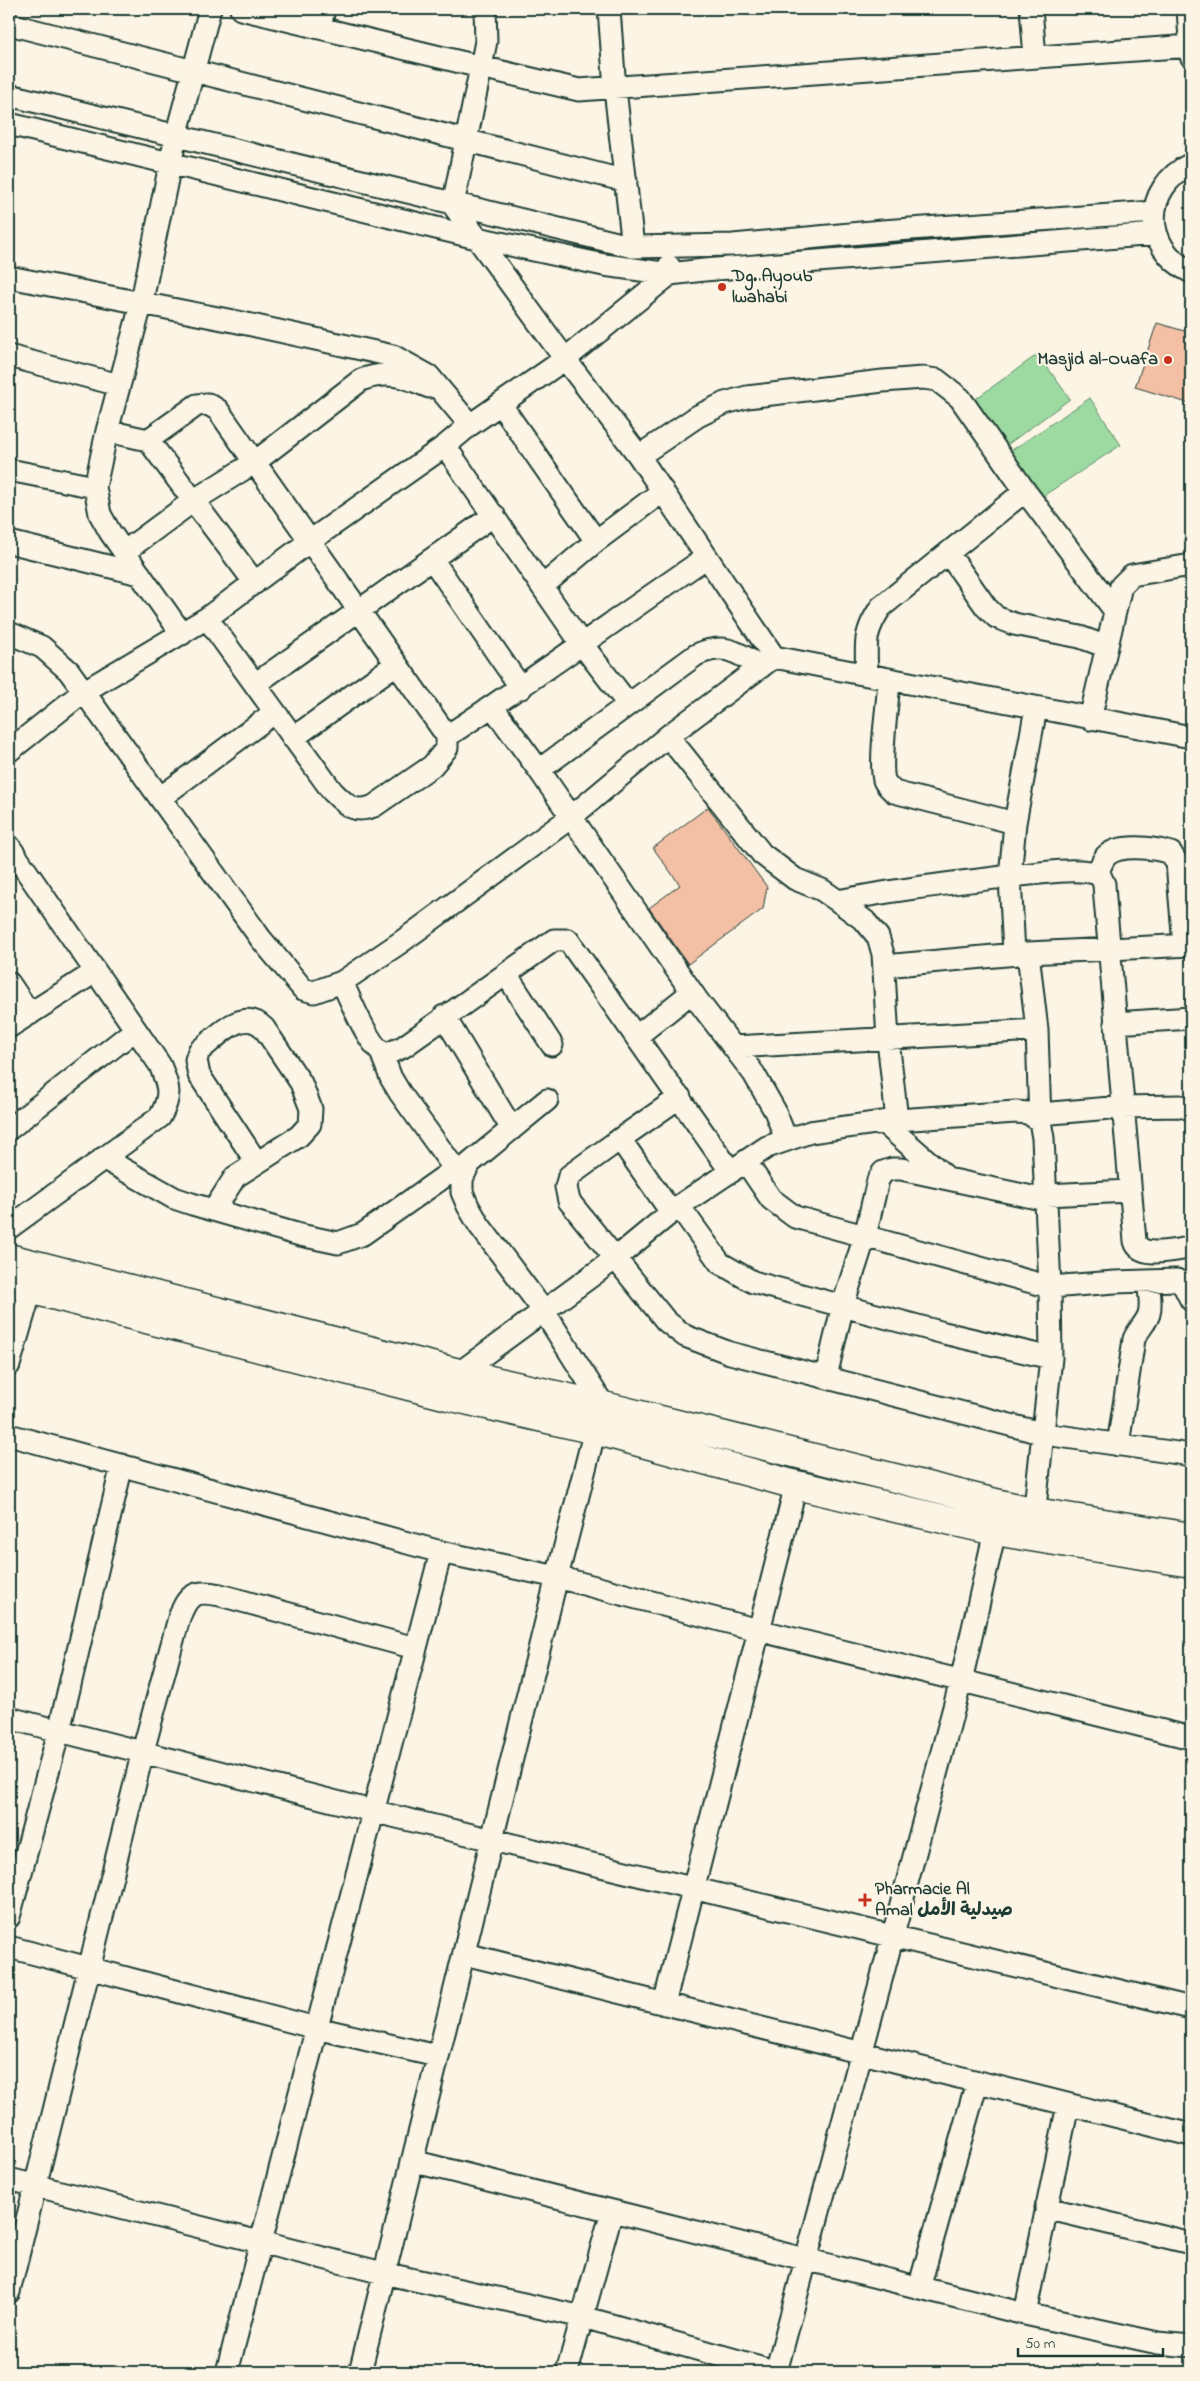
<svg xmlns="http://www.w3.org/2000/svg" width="1200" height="2381" font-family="'Indie Flower','Playpen Sans Arabic',sans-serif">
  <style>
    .garden { fill: #9ddaa1; stroke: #5e8c6a }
    .building { fill: #f3bfa5; stroke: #1f3d34 }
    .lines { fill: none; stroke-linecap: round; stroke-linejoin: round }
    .minor-casing { stroke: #1f3d34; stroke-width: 25 }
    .major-casing { stroke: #1f3d34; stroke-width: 31 }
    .minor { stroke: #fcf5e5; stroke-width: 21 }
    .major { stroke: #fcf5e5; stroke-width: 28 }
    .poi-dot { fill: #c8321e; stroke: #fcf5e5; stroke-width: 2 }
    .labels { text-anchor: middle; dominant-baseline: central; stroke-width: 4.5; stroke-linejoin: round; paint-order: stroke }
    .poi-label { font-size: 18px; font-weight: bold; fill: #1f3d34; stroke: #fcf5e5; text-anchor: start }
  </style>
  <rect width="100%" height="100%" fill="#fcf5e5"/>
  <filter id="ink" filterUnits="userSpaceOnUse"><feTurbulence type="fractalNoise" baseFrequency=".02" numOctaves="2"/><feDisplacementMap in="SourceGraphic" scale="10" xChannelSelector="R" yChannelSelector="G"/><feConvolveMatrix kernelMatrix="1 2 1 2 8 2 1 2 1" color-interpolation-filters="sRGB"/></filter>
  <g filter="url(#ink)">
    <path class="garden" d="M1038 354 1070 399 1007 445 974 400Z
      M1090 398 1121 445 1040 498 1009 452Z"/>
    <path class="building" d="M1157 323 1191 333V404L1135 387Z
      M708 807 767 887 763 909 688 964 649 908 680 885 653 848Z"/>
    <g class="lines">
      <g class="minor-casing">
        <path id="minor" d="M241 9 481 67 453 205 565 359 639 456 774 657 1191 737
          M485 9 486 41 481 67 579 90 1191 46
          M609 9 615 89 633 247
          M1031 9 1035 57
          M1188 9 1191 56
          M9 24 626 181
          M320 28 324 9
          M9 95 633 247 733 245 882 231 1154 212
          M9 124 477 238 604 265 670 274 704 270 1156 234
          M1191 164C1142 188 1142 248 1191 272
          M9 277 238 322 393 356 429 376 470 425
          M9 356 119 385
          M501 405 596 541
          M107 431 148 440 255 583
          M148 440 197 405 208 404 218 410 447 736V748L432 766 374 806C354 814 346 805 332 791L207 618
          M445 446 581 643 628 704
          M639 456 698 416 725 403 747 397 883 381 923 378 937 380 960 398 1025 491 1115 611
          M9 470 95 487
          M9 542 140 574
          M124 552 193 501 255 462 361 380C387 370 404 376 429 387
          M948 553 986 607 996 617 1014 624 1080 637 1107 647
          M432 559 521 688
          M544 585 596 541 663 491
          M9 633 42 647 69 671 261 939 303 989 314 992 342 982 401 942 570 818 668 736 774 657
          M182 634 110 532 100 514 95 487 107 431 141 305 176 136 210 9
          M867 675C866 644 863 634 881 607L1025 491
          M889 680C888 703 879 760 884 780 886 785 890 788 894 792L1015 823 1010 877 1014 954
          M255 684 494 515
          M492 706 539 770 698 1001 754 1074 775 1111 786 1139
          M1090 719 1121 586 1132 575 1191 565
          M447 736C535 679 620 616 707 557
          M293 738 396 664
          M9 751 83 692 207 618 310 541 445 446 470 425 565 359 670 274 669 266
          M539 770 696 655C724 642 737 652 761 667
          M160 798 275 712
          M1015 823 1036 708
          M9 846 160 1065C169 1087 172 1095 160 1117L9 1228
          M1097 874C1100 868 1102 861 1106 856 1119 843 1155 848 1171 853L1177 863 1184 945
          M838 901C896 889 954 883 1012 876 1035 874 1080 866 1100 875L1104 884 1105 899 1135 1241C1140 1260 1177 1249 1191 1248
          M1028 953 1037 1030 1040 1121
          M884 966 1028 953 1191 945
          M506 974 552 1045
          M342 982C350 998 370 1051 387 1054L403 1047 554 940H568L731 1172
          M9 983 30 1014
          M444 1016 512 1129
          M1115 1023 1191 1018
          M9 1027 95 972
          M637 1036 692 992
          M734 1047 1037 1030
          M381 1052 391 1078 400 1093 462 1179
          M1040 1114 1122 1107 1180 1106 1191 1109
          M897 1120 1016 1112 1028 1113 1040 1121 1043 1138 1050 1287 1051 1358 1033 1526
          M883 1122 947 1178
          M9 1129 135 1030
          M620 1139 569 1176 566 1187 569 1201 666 1321 685 1336 730 1353 1045 1434 1191 1455
          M103 1158 174 1198 192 1204 300 1235 338 1243 363 1234 455 1169
          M746 1162 771 1199 795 1217 1050 1287 1115 1282 1177 1280 1184 1286 1191 1300
          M1046 1195 1129 1191
          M679 1206 720 1263 753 1282 944 1333 1051 1358
          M214 1210 235 1177 299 1136 310 1124 311 1109 301 1083 264 1028C242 1006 217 1037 199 1051L196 1060 199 1075 257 1163
          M671 1212 620 1139 680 1097
          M9 1365 35 1276
          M826 1376 843 1305 865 1236 878 1180 883 1172 892 1169H901L1046 1200
          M455 1382 459 1373 616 1258 679 1206 767 1147 810 1132 897 1120 888 1040 883 954 878 937 865 921 838 901 822 890 795 879 762 854 668 736
          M9 1435 441 1552 557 1577 758 1630 1191 1738
          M1118 1445 1134 1339C1138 1330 1146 1323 1149 1314 1152 1304 1149 1291 1148 1281
          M9 1718 372 1811 1191 2008
          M9 1917 59 1731 122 1465
          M9 1947 316 2028 437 2056
          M465 1954 1191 2135
          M664 2004 796 1485
          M412 2161 1025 2314 1158 2343 1191 2346
          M9 2179 383 2273 583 2317 778 2372
          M1046 2208 1191 2243
          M919 2288 977 2082
          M9 2292 143 1751 179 1618C188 1594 194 1590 220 1595L415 1648
          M1025 2314 1068 2105
          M227 2372 441 1552
          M360 2372 557 1577 595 1430 604 1406 543 1310 479 1225 468 1206 462 1192V1179L469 1164 547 1100
          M567 2372 612 2211
          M776 2372 961 1681 995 1531V1516"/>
      </g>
      <g class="major-casing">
        <path id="major" d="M9 1258 459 1373 604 1406 996 1503 1035 1512 1191 1537
          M9 1284 448 1396 595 1430 796 1485 995 1531 1191 1563"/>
      </g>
      <use href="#minor" class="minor"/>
      <use href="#major" class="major"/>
    </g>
  </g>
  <g class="poi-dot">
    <circle cx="722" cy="287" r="5"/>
    <circle cx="1168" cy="360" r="5"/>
    <path d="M862.5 1892.5h5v5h5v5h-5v5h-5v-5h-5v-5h5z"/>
  </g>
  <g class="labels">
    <g class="poi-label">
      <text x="732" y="277">Dg. Ayoub<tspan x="732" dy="21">lwahabi</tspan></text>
      <text x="1158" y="360" text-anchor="end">Masjid al-Ouafa</text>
      <text x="875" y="1890">Pharmacie Al<tspan x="875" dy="21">Amal صيدلية الأمل</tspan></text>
    </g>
  </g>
  <rect width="1200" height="2381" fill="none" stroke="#fcf5e5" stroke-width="30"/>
  <rect x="15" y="15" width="1170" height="2351" fill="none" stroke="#1f3d34" stroke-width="2" filter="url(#ink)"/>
  <path d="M1018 2348v8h145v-8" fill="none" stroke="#1f3d34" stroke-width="2.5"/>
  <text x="1025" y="2348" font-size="15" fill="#1f3d34" stroke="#fcf5e5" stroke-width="4" paint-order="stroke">50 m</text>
</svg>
